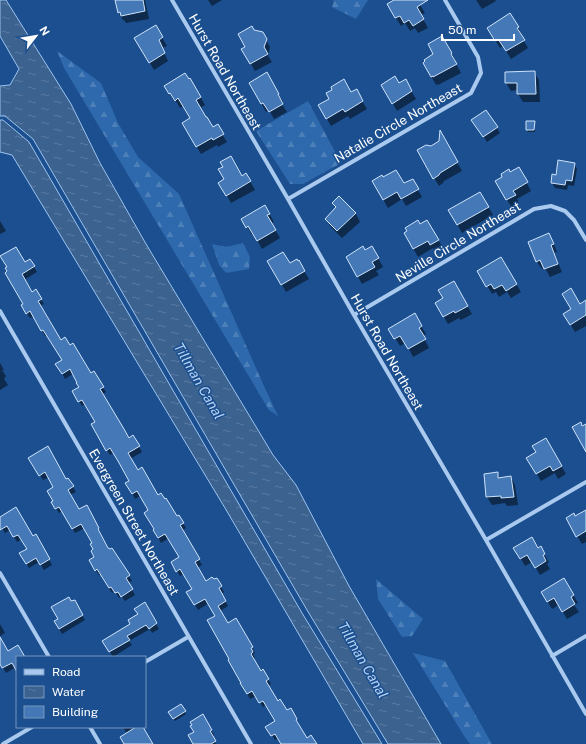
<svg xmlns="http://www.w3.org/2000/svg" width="586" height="744" font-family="'Public Sans',sans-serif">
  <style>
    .forest { fill: url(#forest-firs) }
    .water { fill: url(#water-ripples); stroke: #9cc4f0 }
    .shadow { fill: #0007 }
    .building { fill: #4478b7; stroke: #cfe3fa }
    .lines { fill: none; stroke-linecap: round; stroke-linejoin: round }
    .minor { stroke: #a9c9ee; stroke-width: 4 }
    .labels { text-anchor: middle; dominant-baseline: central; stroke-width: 3; stroke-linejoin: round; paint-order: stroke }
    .street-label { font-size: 13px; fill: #fff; stroke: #1b4f8f }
    .water-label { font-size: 14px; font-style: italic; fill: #b5d3f5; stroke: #1b4f8f }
  </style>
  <defs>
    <pattern id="forest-firs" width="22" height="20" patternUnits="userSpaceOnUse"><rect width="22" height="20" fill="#2e69ad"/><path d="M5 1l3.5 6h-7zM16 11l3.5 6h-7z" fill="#4d80b9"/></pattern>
    <pattern id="water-ripples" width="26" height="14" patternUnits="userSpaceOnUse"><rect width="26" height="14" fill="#3c6290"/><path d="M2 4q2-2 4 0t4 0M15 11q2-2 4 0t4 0" fill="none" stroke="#597aa1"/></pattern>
  </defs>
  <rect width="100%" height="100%" fill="#1b4f8f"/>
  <path class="forest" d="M334 0H368L356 19 332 7Z
    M57 51 101 83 118 123 138 157 179 194 264 386 278 416 269 410 64 68Z
    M308 101 341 163 303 184H290L256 131Z
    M243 243 250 257 249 269 226 273 219 265 212 244 226 247Z
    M376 579 423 619 412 636 402 637 378 599Z
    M413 653 445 661 492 744H470L466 739Z"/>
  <path class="water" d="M0 0H6L71 104 100 163 146 244 273 455 296 485 349 586 441 744H388L307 610 33 139 5 116H0V86L10 85 19 69 0 36Z
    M0 120H3L29 142 302 613 382 744H363L225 508 12 155 0 152Z"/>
  <path class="shadow" d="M120 0H145L149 19 126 23 124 20H123L118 12Z
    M208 0H222L212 6Z
    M396 0H417L425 13 421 15 428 28 418 33 415 28 410 31 405 23 401 26 388 5Z
    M476 0H495L496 1 482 9Z
    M156 27 167 46 162 48 168 61 154 70 136 38Z
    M518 27 522 35 521 36 528 48 511 59 503 46 500 48 488 28Z
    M254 31 262 33 270 47 268 56 272 62 255 71 243 50 247 48Z
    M442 37 456 61 455 62 461 73 438 85V84L436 85 424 63 435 55Z
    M534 72 539 80 540 102H523L518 94V90L511 91 506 83Z
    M267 74 283 102 281 103 287 112 274 119 269 110 266 112 250 83Z
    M190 79 205 105 200 108 212 129 217 126 227 142 218 147 217 145 201 154 183 123 191 119 184 106 180 108 176 101H174L165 86Z
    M405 81 416 99 397 111 382 85H399Z
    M356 91 367 109 350 119 348 116 331 126 319 105 330 99 351 94Z
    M534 122 535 124V132H528L527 130Z
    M476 125 497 128 500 133 487 142Z
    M440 133 462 171 444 181 443 183 439 186 418 151 431 147 440 142Z
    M574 163 577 169 574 186 568 185 567 190 555 188 552 183 557 176Z
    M519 169 531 191 517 199 519 203 512 208 496 181Z
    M246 174 255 190 231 203 220 183 225 180 242 177Z
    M412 180 422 197 406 206 402 199 388 208 373 182 404 185Z
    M480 193 493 215 462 233 450 211Z
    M339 197 356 214 360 222 342 238 331 227 326 219 336 209 333 203Z
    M265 206 274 222 271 223 280 238 262 249 254 234 252 235 243 219Z
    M0 221 6 231 0 234Z
    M427 221 443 248 435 252 433 248 418 257 405 234Z
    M529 242H553L557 252 554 253 562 272 550 277 545 268 542 269 537 262Z
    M372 247 383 267 376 271 379 275 362 284 347 257 365 251Z
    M501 259 521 292 511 298 507 292 499 297 496 292 492 294 479 272Z
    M30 260 37 272 24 280 32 293 41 299 44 304 40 306 60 342 91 375 94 373 106 392 102 395 129 439 133 436 142 452 130 459 137 471 157 497 177 517 179 516 186 528 182 531 202 565 197 568 206 582 214 581 216 579 224 592 221 594 228 606 220 611 227 624 236 619 255 653 253 654 255 658 253 659 260 672 263 671 268 679 271 684 268 686 278 702 287 712 291 710 299 725H298L307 739 315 744H282L279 738 275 740 267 727 276 721 267 705 263 707 256 696 250 699 241 683 231 660 216 616 209 603 198 610 188 592 193 589 184 574 180 576 172 562 180 558 169 538 161 543 154 530H155L149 511 140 496 135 499 127 483 131 481 114 453 110 455 92 425 96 422 86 404 82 406 73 392 80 388 73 374 65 379 57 364 63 360 47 335 45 336 34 316 30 318 22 306 25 304 6 273Z
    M269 261 290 264 298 261 309 279 286 292Z
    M454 282 472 314 461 320 459 318 448 324 436 303 444 298Z
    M586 301V326L575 332 564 314Z
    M414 315 426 334 423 336 429 348 413 357 406 343 400 346 390 329Z
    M0 363 4 370H2L6 376 4 379 8 385 0 390Z
    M546 440 566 474 558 479 555 473 541 481 527 458 537 453Z
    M30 458 66 481 68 479 76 492 70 495 79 511 86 506 101 534 100 535 108 549H112L132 581 128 583 135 595 125 601 121 596 119 598 115 591 112 593 101 574 99 575 90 560 96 557 93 543 85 528 75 533 62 511 59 513 53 503 55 502V487L49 477 43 480Z
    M497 473 500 478 511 477 515 485 518 505 507 506 505 503 492 505 487 497 485 475Z
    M586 511V542L582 544 567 519 575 517Z
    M0 518 33 537 36 536 52 565 44 570 39 562 29 568 21 553 28 549 22 539 17 542 10 530 5 533 0 525Z
    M515 548 538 549 540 548 549 562 547 564 550 569 540 575 532 562 525 566Z
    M564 580 578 603 574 605 579 612 567 619 559 605 552 609 542 592Z
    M74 601 85 620 62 634 55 622 60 619 71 603Z
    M144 604 159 629 152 633 150 629 129 641 132 645 113 657 103 641 131 624 139 615Z
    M0 624 5 633 0 636Z
    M0 639 8 652 24 657H17V670L16 667 6 673 0 662Z
    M181 705 186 714 175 721 170 712Z
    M203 716 214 735 212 737 216 744H194L195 733 193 725Z
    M123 727H142L152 744H125L127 734Z"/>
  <path class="building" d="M115 0H143L145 11 121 16 120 12 118 13Z
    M394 0H428L417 7 424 19 413 26 409 20 404 23 400 16 395 18 387 4Z
    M510 13 519 27 517 28 525 40 506 51 498 39 495 41 487 28Z
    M156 25 163 37 159 40 165 53 149 63 134 38Z
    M252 26 254 30 263 32 267 39 264 47 268 54 250 64 241 49 245 47 238 34Z
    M442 36 452 53 451 54 457 64 433 77V76L431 77 423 63 425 61 424 60 433 54 428 44Z
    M535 71 536 94H517V83H505V72Z
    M267 72 279 94H278L283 104 269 112 263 103 261 104 249 83Z
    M185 73 189 79 190 78 201 97 196 100 206 117H207L213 127 218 124 224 134 213 140 212 138 196 147 182 123 190 118 178 98 175 101 170 93 169 94 164 86Z
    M395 76 399 83 406 79 412 91 392 104 381 85Z
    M344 79 351 92 357 89 363 101 345 112 343 109 326 119 318 105 329 99 326 93 332 90 331 87Z
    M486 110 498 127 483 137 471 120Z
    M526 121H535L534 130H526Z
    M440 130 458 162 440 173 439 175 433 179 417 150 426 145 431 146 439 141Z
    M231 156 242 176 246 173 251 181 226 196 218 183 224 179 218 169 223 167 220 162Z
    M558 160 575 163 572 181 566 180 565 185 551 183 552 174 556 175Z
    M519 167 528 182 513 191 516 195 506 200 495 181 502 177 501 174 509 169 510 172Z
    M396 170 404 183 413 179 419 189 401 199 397 192 383 200 372 181 382 175 383 177Z
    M480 192 489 207 457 225 448 210Z
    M339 196 356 213 337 231 325 219 336 207 332 203Z
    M265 205 270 214 267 215 276 230 257 241 248 226 246 228 241 219Z
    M418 220 420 224 427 220 439 240 430 245 428 241 413 249 404 233 407 231 405 228Z
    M549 233 554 244 551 245 558 264 544 269 540 260 536 262 528 242Z
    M363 246 365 250 372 246 379 258 372 262 375 267 357 277 346 257Z
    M16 247 25 262 30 259 35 266 22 274 32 292 36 289 42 299 38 301 61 340 65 337 70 345 73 343 91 373 94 371 104 387 100 389 124 429 129 438 133 435 140 446 128 453 138 470 142 467 158 495 161 493 165 499 166 498 177 516 179 515 184 523 180 525 200 559 195 562 206 581 212 577 214 579 217 578 222 586 219 588 226 601 218 606 228 623 236 618 253 647 251 648 253 652 251 654 261 671 263 669 269 679 266 681 278 701 280 699 287 710 291 708 297 719 296 720 307 738 311 735 317 744H281L275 734 271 736 265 727 275 721 263 701 259 703 252 691 247 694 240 683H241L228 660 229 659 207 620 215 616 205 599 194 605 186 592 192 589 180 569 176 572 171 562 179 557 165 534 158 538 153 530 154 529 144 513 148 510 137 491 132 494 125 483 129 481 118 461 110 448 106 451 91 424 95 422 82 400 78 402 72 391 79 387 76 383H77L70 369 62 374 55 364 62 360 43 330 41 331 30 311 26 314 21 305 23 304 5 273 7 271 5 268 7 267 0 256Z
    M283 252 290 263 297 259 298 261 299 260 305 271 281 285 267 261Z
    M501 257 517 284 506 291 502 285 494 289 491 284 486 287 477 271Z
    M454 281 468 306 455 313 454 311 443 317 435 303 443 298 438 290Z
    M571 288 580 304 586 300V315L570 325 563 314 571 309 562 294Z
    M415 313 422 326 419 328 426 339 408 349 400 336 394 339 388 329Z
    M581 422 582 426 586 424V452L572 427Z
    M546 438 562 466 553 471 550 466 536 474 526 458 536 452 532 446Z
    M48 446 66 479 68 478 74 486 68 490 79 509 87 505 99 528 98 529 108 548 110 549 112 548 130 575 126 578 133 589 121 597 118 592 115 593 111 587 109 588 97 569 95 571 89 560 94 557 91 551 93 549 90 544 92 543 81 524 72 529 59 507 55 509 51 502 53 501 47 491 53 487 45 472 39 476 28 458Z
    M498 472V478L511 476 514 497 501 498V496L486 497 484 474Z
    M16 507 33 536 36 534 50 559 40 565 36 558 26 564 19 553 27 549 18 535 13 537 7 526 0 530V517Z
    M586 510V531L576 537 566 518 574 513 575 516Z
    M532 537 538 548 541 546 545 554 543 555 546 561 535 568 527 555 520 559 513 548Z
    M564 578 574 595 571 597 575 604 562 612 554 598 547 602 541 592Z
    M69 597 71 601 75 600 83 615 59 629 54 621 58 619 51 607Z
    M145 602 157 623 149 629 146 625 127 636 130 640 109 652 102 641 130 624 128 620 138 614 134 609Z
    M0 637 8 651 18 645 25 657H17V672L12 663 2 668 0 664Z
    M181 704 186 711 173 719 168 712Z
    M203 714 212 730 210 731 216 741 211 744H193L188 735 194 732 190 726 192 725 190 722Z
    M136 727H143L153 744H124L120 737Z"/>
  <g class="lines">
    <path class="minor" d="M172 0 288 199 354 315 486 540 586 714
      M288 199 471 93 481 73 478 57 445 0
      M0 311 251 744
      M354 315 534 209 551 206 565 211 574 220 586 240
      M486 540 586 482
      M0 573 49 657
      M552 656 586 636
      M145 662 188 637
      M90 727 100 744
      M3 744 32 727"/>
  </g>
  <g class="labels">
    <g class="street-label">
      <text transform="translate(225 72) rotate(60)">Hurst Road Northeast</text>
      <text transform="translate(398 123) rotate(-30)">Natalie Circle Northeast</text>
      <text transform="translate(458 242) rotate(-31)">Neville Circle Northeast</text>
      <text transform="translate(387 352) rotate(60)">Hurst Road Northeast</text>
      <text transform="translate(134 522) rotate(60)">Evergreen Street Northeast</text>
    </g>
    <g class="water-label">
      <text transform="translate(199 381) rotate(60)">Tillman Canal</text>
      <text transform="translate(363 660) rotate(60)">Tillman Canal</text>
    </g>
  </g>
  <rect x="16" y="656" width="130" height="72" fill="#1b4f8f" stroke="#7695bc"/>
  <rect x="24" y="669" width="20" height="6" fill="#a9c9ee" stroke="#7695bc"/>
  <text x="52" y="676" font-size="12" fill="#ffffff">Road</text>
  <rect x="24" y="686" width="20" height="12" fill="url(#water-ripples)" stroke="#7695bc"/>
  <text x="52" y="696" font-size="12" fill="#ffffff">Water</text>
  <rect x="24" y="706" width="20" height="12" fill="#4478b7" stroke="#7695bc"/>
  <text x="52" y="716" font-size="12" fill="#ffffff">Building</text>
  <g transform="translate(36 36) rotate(59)" stroke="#1b4f8f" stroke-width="3" paint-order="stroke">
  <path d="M0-3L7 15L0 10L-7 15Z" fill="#ffffff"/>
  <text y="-6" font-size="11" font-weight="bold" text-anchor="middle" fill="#ffffff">N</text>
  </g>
  <path d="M442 34v6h72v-6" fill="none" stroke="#ffffff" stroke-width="2"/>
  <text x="448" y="34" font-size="12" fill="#ffffff" stroke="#1b4f8f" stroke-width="3" paint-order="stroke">50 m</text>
</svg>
